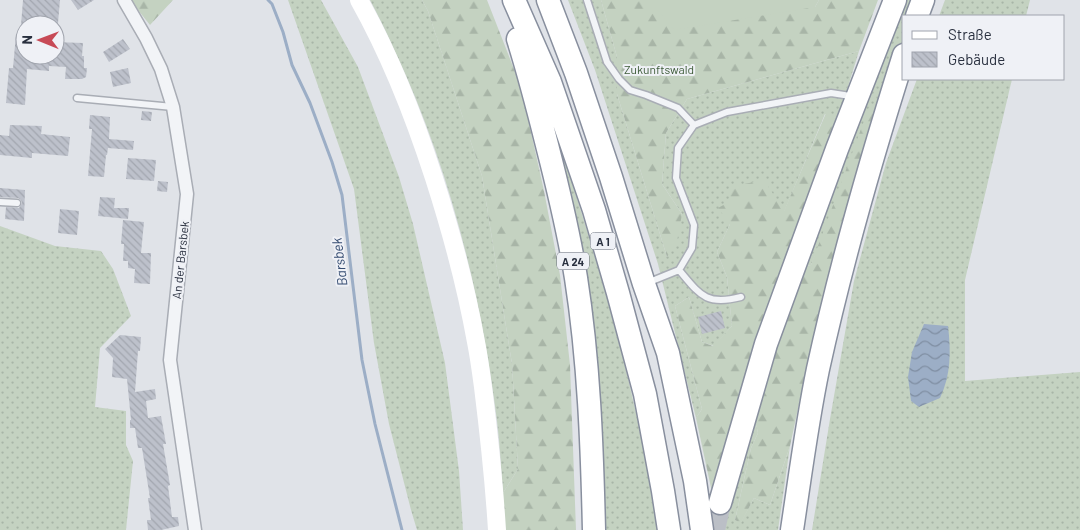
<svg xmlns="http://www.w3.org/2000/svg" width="1080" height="530" font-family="Barlow,sans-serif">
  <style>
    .grass { fill: url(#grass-dots) }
    .forest { fill: url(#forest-firs) }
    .garden { fill: #c4d2c1 }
    .water { fill: url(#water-waves) }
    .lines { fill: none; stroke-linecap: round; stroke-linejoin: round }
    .stream { stroke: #9caec6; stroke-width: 3 }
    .building { fill: url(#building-back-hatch) }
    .motorway-tunnel { stroke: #bbbfc6; stroke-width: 22; stroke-dasharray: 22 11; stroke-linecap: butt }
    .service-casing { stroke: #a9adb5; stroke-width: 9 }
    .minor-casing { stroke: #a9adb5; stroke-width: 15 }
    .motorway-casing { stroke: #888f9e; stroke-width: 25 }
    .service { stroke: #f2f4f7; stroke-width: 6 }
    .minor { stroke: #f2f4f7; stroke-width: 12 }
    .secondary { stroke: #fff; stroke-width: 18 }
    .motorway { stroke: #fff; stroke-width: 22 }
    .labels { text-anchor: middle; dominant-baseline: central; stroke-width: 4; stroke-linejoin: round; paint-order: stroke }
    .shield { fill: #eff1f6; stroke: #646a76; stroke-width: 1 }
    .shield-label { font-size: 11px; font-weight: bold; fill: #29303f }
    .park-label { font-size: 12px; fill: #3c5a37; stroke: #eff1f6 }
    .street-label { font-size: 12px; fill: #29303f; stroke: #eff1f6 }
    .water-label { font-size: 14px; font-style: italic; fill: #354c71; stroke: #eff1f6 }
  </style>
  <defs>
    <pattern id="grass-dots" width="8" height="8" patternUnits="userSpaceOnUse" patternTransform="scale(1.25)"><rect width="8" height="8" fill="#c4d2c1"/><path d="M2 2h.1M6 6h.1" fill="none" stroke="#a8b5a7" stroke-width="1.8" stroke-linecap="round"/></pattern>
    <pattern id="forest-firs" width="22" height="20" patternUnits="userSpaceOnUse" patternTransform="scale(1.25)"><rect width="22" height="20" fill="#c4d2c1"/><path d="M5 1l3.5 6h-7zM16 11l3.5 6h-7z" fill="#a8b5a7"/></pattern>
    <pattern id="water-waves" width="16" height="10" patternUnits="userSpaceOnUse" patternTransform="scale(1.25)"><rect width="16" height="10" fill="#9caec6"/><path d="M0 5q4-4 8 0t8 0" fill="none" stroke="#7f8ea2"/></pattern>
    <pattern id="building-back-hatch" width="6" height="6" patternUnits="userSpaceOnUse" patternTransform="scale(1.25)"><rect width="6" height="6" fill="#bdc1cb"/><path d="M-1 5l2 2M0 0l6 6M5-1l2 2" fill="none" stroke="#a2a6af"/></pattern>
  </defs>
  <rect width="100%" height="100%" fill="#e0e3e8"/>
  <path class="grass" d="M288 0H321L358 67 399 177 413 224 445 363 459 471 463 530H417L411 510 389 424 374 343 354 189Z
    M370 0H422L428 11 482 176 512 364 518 469 503 493C501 469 500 445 497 421 481 293 449 165 393 47 386 31 378 15 370 0Z
    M568 0H601L617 57V94L667 257 682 214 662 184 666 133 687 99 859 51 838 119 825 114 784 212 730 224 717 252 727 277 732 326 714 346 702 342 689 297 675 306 702 409 696 418 658 264 595 70Z
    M906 0H917L912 16H904V39L881 105 811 265 805 266Z
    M945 0H1030L1026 16H939Z
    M917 79H1012L965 280V381L1080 372V530H812L830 419 854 281 886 163Z
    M559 143C601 270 639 398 657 530H601L556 145Z
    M0 226 55 246 101 251 113 269 131 316 100 348 95 407 126 411V445L133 461 126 530H0Z
    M754 416 758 433 751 448 735 520 741 522 754 498 770 505 790 446 778 530H717V528L724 529Z"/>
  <path class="forest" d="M130 0H173L150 25Z
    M422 0H487L521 87 544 191 560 275 570 365 576 530H504L503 493 518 469 512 364 482 176 428 11Z
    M601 0H657V9L815 7 819 0H878L859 51 687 99 666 133 662 184 682 214 677 241 667 257 617 94V57Z
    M881 105 808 362 790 446 770 505 754 498 741 523 735 520 751 448 758 433 754 416 805 266 811 265 868 110Z
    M826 113 838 119 753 347 713 497 696 418 702 409 675 306 689 297 702 342 713 346 732 326 727 277 717 252 730 224 718 208 729 202V187L764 180 784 211Z"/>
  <path class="garden" d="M657 0H819L815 7 674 30 657 9Z"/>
  <path class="water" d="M924 324 948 326C951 351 951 375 940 398L919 407 911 401 908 377 912 352Z"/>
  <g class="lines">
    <path class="stream" d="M268 0 272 4 283 32 292 65 310 103 332 162 342 195 362 360 375 424 402 530"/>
  </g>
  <path class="building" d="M23 0H60L58 23 55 25H21Z
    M71 0H94L78 10Z
    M16 34H25V55L55 56V42L83 43 82 56H84V68H87L86 77 82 79H65L66 67 49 66V71L27 69 25 105 6 103 9 68H13Z
    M123 39 130 49 109 62 103 52Z
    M128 68 131 83 113 87 110 72Z
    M142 111 152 112 151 121 141 120Z
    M90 115 110 117 109 139 134 141 133 150 108 148 107 155H106L104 177 88 176 92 129H89Z
    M10 125 42 126 41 134 70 137 68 156 32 153V158L0 155V135L9 136Z
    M128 158 156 160 154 181 126 179Z
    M158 181 168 182 167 192 157 191Z
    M0 188 25 190 24 221 5 219 6 207 19 208 21 205 22 203 21 200 18 198 0 197Z
    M100 197 115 198 114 208H129L128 219 98 216Z
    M60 209 79 211 77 235 58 233Z
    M123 220 144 222 141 253H151L150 284 134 283 135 269 128 268V261H123L124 244H121Z
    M721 311 725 328 702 334 698 317Z
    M120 335 141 337 140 351H138L135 392 155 389 156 399 146 401 148 418 161 416 166 444H163L170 485 168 486 172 517H178L179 526 161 530H148L147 520H151L148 498H150L142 448H138L135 428H130V420H131L127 379 112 377 113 358 105 349Z"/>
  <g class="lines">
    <path class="motorway-tunnel" d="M714 530 720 503"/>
    <g class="service-casing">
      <path id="service" d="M587 0 607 62 619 79 630 90 646 95 678 108 694 125 727 112 831 93 844 95 854 97
        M77 98 173 107
        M0 202 17 203
        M679 270C700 295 706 306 741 297
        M647 283 679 270 692 248 694 225 676 178 678 148 694 125"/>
    </g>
    <g class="minor-casing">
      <path id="minor" d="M124 0 146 38 161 69 173 107 187 194 170 360 195 530"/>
    </g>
    <g class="motorway-casing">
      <path id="motorway" d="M514 0 550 82 594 210 618 293 645 394 663 491 669 530
        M548 0 576 73 611 177 644 284 668 353 695 481 702 530
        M917 16 923 0
        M518 39C529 74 538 109 547 145 558 188 569 233 576 278 589 361 592 446 594 530
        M720 503 766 344 837 149 895 0
        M792 530C800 477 807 422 818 369 841 264 871 159 904 55"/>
    </g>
    <use href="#service" class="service"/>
    <use href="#minor" class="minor"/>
    <path class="secondary" d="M359 0C391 57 414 116 434 178 451 231 466 286 476 342 479 357 481 372 483 387 489 435 494 482 497 530"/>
    <use href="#motorway" class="motorway"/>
  </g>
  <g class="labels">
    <g class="shield">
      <rect x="590.5" y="232.5" width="25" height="17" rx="4"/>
      <rect x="557" y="252.5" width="32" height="17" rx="4"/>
    </g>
    <g class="shield-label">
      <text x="603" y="241">A 1</text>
      <text x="573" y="261">A 24</text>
    </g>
    <g class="park-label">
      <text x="659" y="69">Zukunftswald</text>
    </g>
    <g class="street-label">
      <text transform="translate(180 260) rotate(-84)">An der Barsbek</text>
    </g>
    <g class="water-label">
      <text transform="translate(339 262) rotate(-97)">Barsbek</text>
    </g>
  </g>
  <rect x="902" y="15" width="162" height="65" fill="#eff1f6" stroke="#a0a4ad"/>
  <rect x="912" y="31" width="25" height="8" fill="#ffffff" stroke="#a0a4ad"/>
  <text x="948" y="40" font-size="15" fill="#29303f">Straße</text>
  <rect x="912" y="52" width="25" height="15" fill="url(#building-back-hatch)" stroke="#a0a4ad"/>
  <text x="948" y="65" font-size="15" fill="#29303f">Gebäude</text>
  <g transform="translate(40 40) rotate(271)"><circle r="24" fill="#eff1f6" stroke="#a0a4ad"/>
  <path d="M0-4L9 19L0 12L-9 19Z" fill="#c74a56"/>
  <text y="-8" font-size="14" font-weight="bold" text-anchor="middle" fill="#29303f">N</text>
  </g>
</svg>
